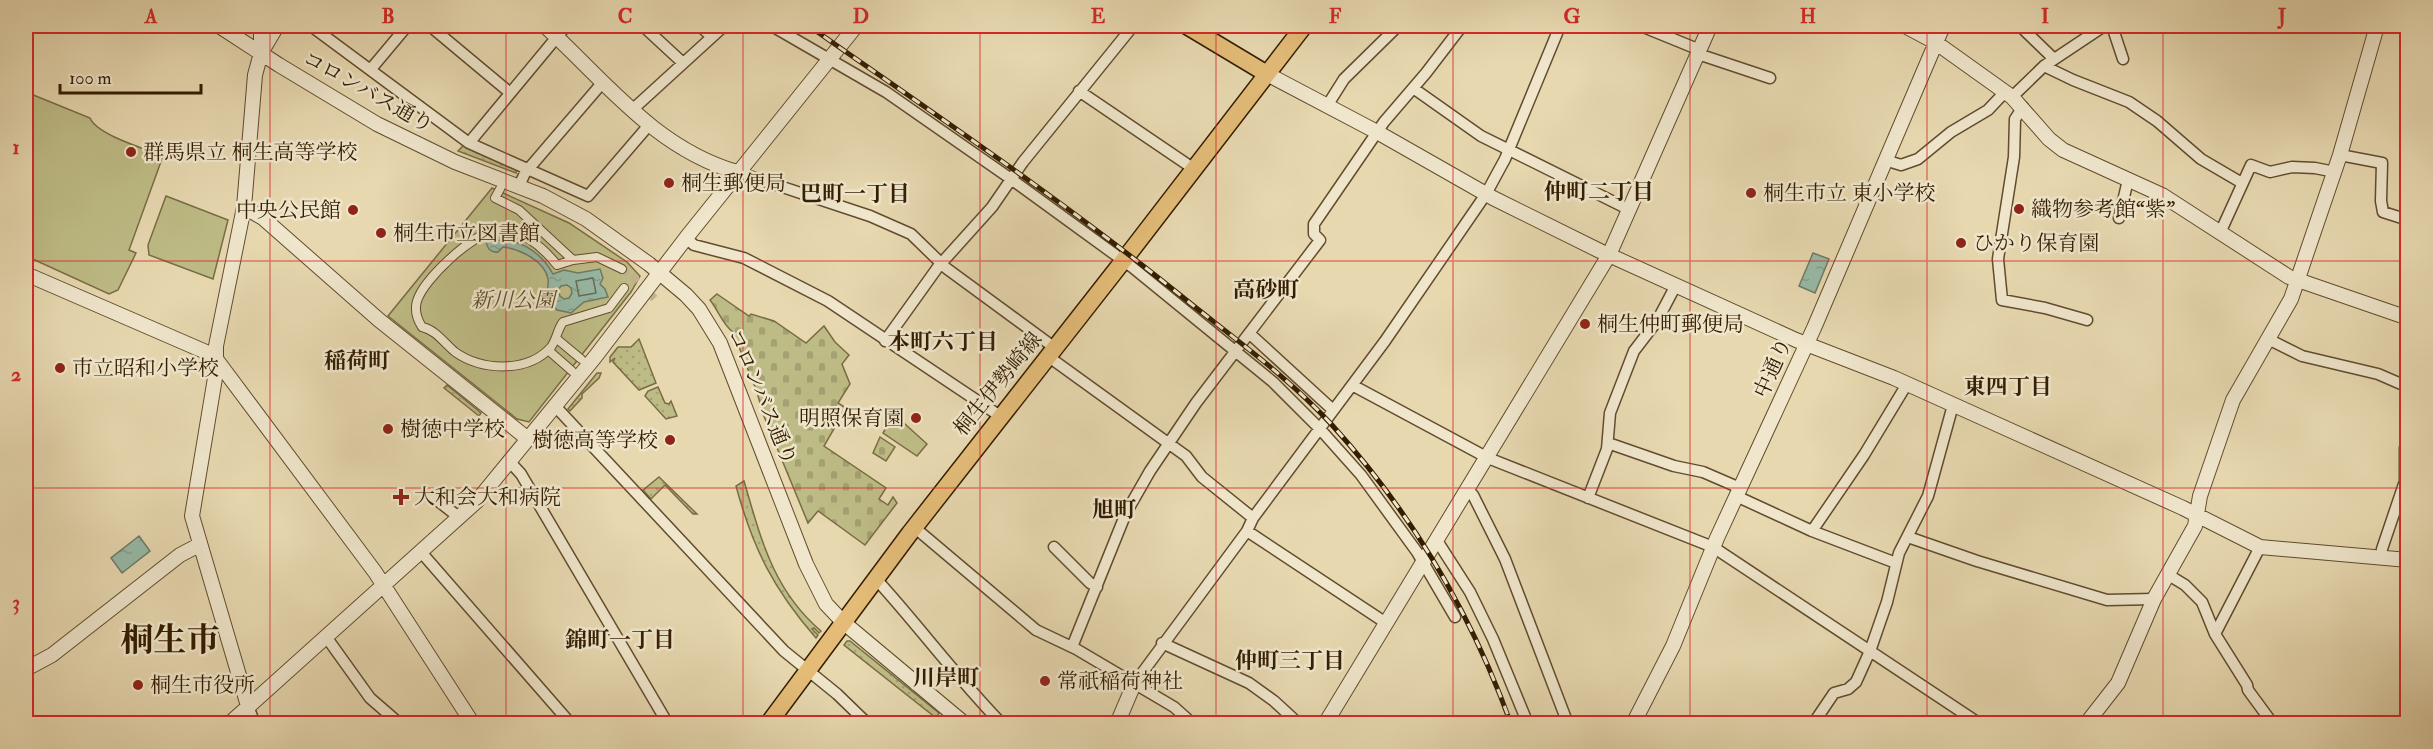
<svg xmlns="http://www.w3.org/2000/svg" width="2433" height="749" font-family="'IM FELL Double Pica','Noto Serif JP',serif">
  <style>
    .grass { fill: url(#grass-dots); stroke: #796c44; stroke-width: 1.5 }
    .cemetery { fill: url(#cemetery-stones); stroke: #796c44; stroke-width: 1.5 }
    .park { fill: #bebc86; stroke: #796c44; stroke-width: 1.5 }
    .water { fill: url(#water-ripples); stroke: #6f7b65; stroke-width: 1.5; fill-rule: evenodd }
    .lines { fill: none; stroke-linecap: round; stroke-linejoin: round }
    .shore { stroke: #666c54; stroke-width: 1.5 }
    .pedestrian-tunnel { stroke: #c3b38d; stroke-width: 8; stroke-dasharray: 8 4; stroke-linecap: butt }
    .pedestrian-casing { stroke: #614c2d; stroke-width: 10 }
    .minor-casing { stroke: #614c2d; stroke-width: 13 }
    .tertiary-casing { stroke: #614c2d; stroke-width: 16 }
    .primary-casing { stroke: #341d01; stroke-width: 19 }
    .pedestrian { stroke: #efe6cc; stroke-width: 8 }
    .minor { stroke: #efe6cc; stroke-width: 10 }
    .tertiary { stroke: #efe6cc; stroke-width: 14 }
    .primary { stroke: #e4bc78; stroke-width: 16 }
    .rail-casing { stroke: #341d01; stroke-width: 5 }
    .rail { stroke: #efe6cc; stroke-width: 3; stroke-dasharray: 9; stroke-linecap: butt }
    .grid { fill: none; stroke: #d62828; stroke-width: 1.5; stroke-opacity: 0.55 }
    .poi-dot { fill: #8f2418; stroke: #efe6cc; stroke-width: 2 }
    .labels { text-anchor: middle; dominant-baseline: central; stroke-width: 5; stroke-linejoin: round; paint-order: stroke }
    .street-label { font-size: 21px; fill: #341d01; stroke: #efe6cc }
    .poi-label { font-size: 21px; fill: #341d01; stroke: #efe6cc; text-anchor: start }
    .park-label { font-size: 21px; font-style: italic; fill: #5d4d29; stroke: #efe6cc }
    .neighbourhood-label { font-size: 22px; font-weight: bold; fill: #341d01; stroke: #efe6cc }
    .town-label { font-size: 33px; font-weight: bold; fill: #341d01; stroke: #efe6cc }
    .neatline { fill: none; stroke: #d62828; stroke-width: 2 }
    .grid-label { font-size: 20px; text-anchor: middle; font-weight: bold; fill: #d62828 }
  </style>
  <defs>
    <pattern id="grass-dots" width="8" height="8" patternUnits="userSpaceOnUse" patternTransform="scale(1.5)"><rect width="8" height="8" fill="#bebc86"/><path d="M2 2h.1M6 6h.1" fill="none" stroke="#a4a172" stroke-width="1.8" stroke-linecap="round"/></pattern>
    <pattern id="cemetery-stones" width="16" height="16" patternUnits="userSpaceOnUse" patternTransform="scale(1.5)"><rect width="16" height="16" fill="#bebc86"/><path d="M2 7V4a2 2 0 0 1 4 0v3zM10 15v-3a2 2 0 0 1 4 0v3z" fill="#a4a172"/></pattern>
    <pattern id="water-ripples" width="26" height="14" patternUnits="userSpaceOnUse" patternTransform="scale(1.5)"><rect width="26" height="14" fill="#97baa8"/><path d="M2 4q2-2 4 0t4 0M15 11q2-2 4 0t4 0" fill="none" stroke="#839f8f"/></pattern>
  </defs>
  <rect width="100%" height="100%" fill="#e7d8b0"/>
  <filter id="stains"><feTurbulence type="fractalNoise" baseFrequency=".00333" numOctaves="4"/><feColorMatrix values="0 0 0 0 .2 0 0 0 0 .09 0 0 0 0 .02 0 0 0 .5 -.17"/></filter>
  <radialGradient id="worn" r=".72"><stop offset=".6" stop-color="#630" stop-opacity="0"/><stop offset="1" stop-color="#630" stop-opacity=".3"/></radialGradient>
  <path class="grass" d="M464 145 517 169 516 173 458 151Z
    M639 339 656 383 639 390 613 362 615 358 610 362V357L618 347H631Z
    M597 373H601L599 378 582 394V398L570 411 568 409Z
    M447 385 481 413 479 416 444 388Z
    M658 387 665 403 669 404 671 401 677 416 666 419 645 396 648 391Z
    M659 477 697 514H693L665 485 651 499 643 490Z
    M744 481C761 539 773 590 821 631L819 633 814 628 812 629 818 635 816 638C774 590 753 549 736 486Z
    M847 641H850L939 713 935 722 936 718 844 645Z"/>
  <path class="cemetery" d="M717 294 749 316 751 314 774 321 806 343 824 326 835 342 849 355 842 364 850 384 838 403 846 408 824 446 886 488 879 499 888 505 893 497 897 503 865 545 818 511 808 523 763 414 757 392 733 332C723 325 718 310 710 300Z
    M880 437 895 447 886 461 873 453Z"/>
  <path class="park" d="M26 92 90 118C97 135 146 149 163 156L129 250 136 253 118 290 109 294 26 256Z
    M492 188 569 223 627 262 640 276 631 292 529 422 517 419 388 316Z
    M166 196 228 220 213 279 149 255 148 245Z
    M894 414 927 444 917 456 883 433Z"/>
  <path class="water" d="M507 240C528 244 543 256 553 274L564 270 578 273 600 269 603 278 600 284 605 289 608 297 584 302 571 313 557 310 547 298C546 292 549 285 548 279 545 261 520 249 503 247L498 252C490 253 487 248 486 241ZM567 285 571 288 572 293 569 298 564 299 560 296 558 290 561 286Z
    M1813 253 1829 259 1815 293 1799 286Z
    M139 536 150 551 122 573 111 558Z"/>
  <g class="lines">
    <path class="shore" d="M593 278 596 293 579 296 576 281Z"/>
    <path class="pedestrian-tunnel" d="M622 269 633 277 655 299"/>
    <g class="pedestrian-casing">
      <path id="pedestrian" d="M500 189 495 198 519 210 573 260 597 257 622 269
        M573 260 557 265C542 246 520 228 494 231 471 235 424 279 417 301 414 311 417 319 422 327 436 330 444 343 455 352 482 371 528 373 551 347 557 339 557 330 563 322L609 308 624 288
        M557 339 581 359
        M548 350 572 371"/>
    </g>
    <g class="minor-casing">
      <path id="minor" d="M311 26 469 143 588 196 649 125
        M430 26 509 92
        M643 26 683 63
        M772 26 886 92 1011 179 1132 267 1273 382 1320 429 1361 475 1417 552 1455 617
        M1641 26 1700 50
        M2020 26 2054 59
        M2112 26 2123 59
        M712 37 724 26
        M1698 54 1770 78
        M2044 66 2073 80 2129 102 2157 121 2201 159 2242 183
        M371 69 407 26
        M1413 88 1481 136 1630 210
        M1079 91 1194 169
        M2012 97 2044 66 2104 26
        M1327 106 1344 79 1398 26
        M2023 107 2015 119 2014 157 1998 259 2002 300 2045 308 2087 320
        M632 110 712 37 700 26
        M469 143 566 26
        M2340 155 2382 163 2381 201 2383 212 2408 220
        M1885 160 1901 165 1918 159 1951 132 1988 110 2005 92
        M737 172 870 216 911 234 946 268 1055 348
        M519 186 525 173 603 82
        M2119 218 2128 180
        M2220 233 2251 165 2270 172 2292 167 2315 168 2335 172
        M686 238 694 245 744 258 828 301 1000 416
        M1250 334 1333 410
        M2268 339 2302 356 2378 374 2408 387
        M885 341 938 267 992 207 1023 162 1133 26
        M1049 357 1186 456 1202 477 1253 518 1247 531 1386 623
        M1352 385 1488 458 1713 547 1980 724
        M555 406 784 651 837 694 868 724
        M1608 443 1674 466 1703 472 1740 488
        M510 462 521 474 668 724
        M1468 490 1473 495 1505 559 1568 724
        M1736 496 1812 531 1896 563
        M433 497 460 518
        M1588 498 1607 449 1610 413 1634 351 1657 321 1676 285
        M1253 518 1385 341 1486 194 1505 159 1560 26
        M914 527 1036 630 1076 649 1174 707 1193 724
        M1812 531 1864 455 1907 384
        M1908 537 1977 561 2107 600 2154 599
        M1436 539 1470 592 1493 639 1528 724
        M1054 547 1090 583 1097 587
        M421 552 571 724
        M2381 558 2382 549 2405 481V448L2408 436
        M2167 574 2185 585 2202 602 2215 634 2247 685 2248 690 2273 724
        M876 579C919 626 957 678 1002 724
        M2215 634 2260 547
        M327 638 370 698 400 724
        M1162 643 1249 683 1274 701 1299 724
        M1072 647 1126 513 1150 471 1196 403 1317 244 1320 240 1314 234V224L1384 122 1426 73 1462 26
        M1134 684 1247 531
        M248 706 255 724
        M1813 724 1834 693 1848 689 1856 682 1870 651 1887 602 1899 553 1928 496 1953 405"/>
    </g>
    <g class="tertiary-casing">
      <path id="tertiary" d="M219 26 279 65 377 124 455 162 543 196 586 219 649 264 686 295 699 309 720 343 806 564 826 604 843 622 965 724
        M545 26C605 81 656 149 737 172
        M1905 26 1935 42 2012 97 2049 139 2063 150 2162 195 2289 277 2408 318
        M261 53V35L265 26
        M1267 74 1377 132 1493 198 1600 251 1796 340 1894 378 2183 508 2260 547 2408 560
        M244 207 263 218 379 320 528 439
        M26 274 206 352 216 359 375 572 473 724
        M26 669 52 655 180 555 199 545
        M248 706 192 516 216 372V346L244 207 255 75 261 53 277 26
        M229 724 477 501 595 357 686 238 856 26
        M1117 724 1134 684
        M1325 724 1609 255 1710 26
        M1633 724 1673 646 1717 538 1814 328 1943 26
        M2086 724 2118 683 2154 599 2195 526 2200 496 2233 400 2291 299 2340 155 2377 26
        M2402 724 2408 718"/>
    </g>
    <g class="primary-casing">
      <path id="primary" d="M1187 26 1267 74
        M768 724 910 533 1127 256 1304 26"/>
    </g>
    <use href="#pedestrian" class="pedestrian"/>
    <use href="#minor" class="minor"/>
    <use href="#tertiary" class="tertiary"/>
    <use href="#primary" class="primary"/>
    <g class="rail-casing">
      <path id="rail" d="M809 26C937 116 1068 204 1190 303 1239 342 1290 379 1332 425 1411 512 1471 613 1511 724"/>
    </g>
    <use href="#rail" class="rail"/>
  </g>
  <path class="grid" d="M270 26V724M506 26V724M743 26V724M980 26V724M1216 26V724M1453 26V724M1690 26V724M1927 26V724M2163 26V724M26 261H2408M26 488H2408"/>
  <g class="poi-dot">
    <circle cx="131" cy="152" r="6"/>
    <circle cx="669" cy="183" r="6"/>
    <circle cx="1751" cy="193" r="6"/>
    <circle cx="2019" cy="209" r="6"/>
    <circle cx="353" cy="210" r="6"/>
    <circle cx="381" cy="233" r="6"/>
    <circle cx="1961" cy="243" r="6"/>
    <circle cx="1585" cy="324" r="6"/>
    <circle cx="60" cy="368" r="6"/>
    <circle cx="916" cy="418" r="6"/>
    <circle cx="388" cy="429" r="6"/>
    <circle cx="670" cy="440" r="6"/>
    <path d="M398 488h6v6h6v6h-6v6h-6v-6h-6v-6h6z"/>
    <circle cx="1045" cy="681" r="6"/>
    <circle cx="138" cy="685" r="6"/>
  </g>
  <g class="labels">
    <g class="street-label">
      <text transform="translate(368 92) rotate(29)">コロンバス通り</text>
      <text transform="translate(1773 368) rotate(-66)">中通り</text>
      <text transform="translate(998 384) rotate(-51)">桐生伊勢崎線</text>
      <text transform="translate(762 397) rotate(67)">コロンバス通り</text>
    </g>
    <g class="poi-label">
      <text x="143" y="152">群馬県立 桐生高等学校</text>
      <text x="681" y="183">桐生郵便局</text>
      <text x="1763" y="193">桐生市立 東小学校</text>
      <text x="2031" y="209">織物参考館“紫”</text>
      <text x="341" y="210" text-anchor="end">中央公民館</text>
      <text x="393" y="233">桐生市立図書館</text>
      <text x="1973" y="243">ひかり保育園</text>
      <text x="1597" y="324">桐生仲町郵便局</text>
      <text x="72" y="368">市立昭和小学校</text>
      <text x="904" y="418" text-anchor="end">明照保育園</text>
      <text x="400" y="429">樹徳中学校</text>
      <text x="658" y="440" text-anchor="end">樹徳高等学校</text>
      <text x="414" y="497">大和会大和病院</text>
      <text x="1057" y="681">常祇稲荷神社</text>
      <text x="150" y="685">桐生市役所</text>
    </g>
    <g class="park-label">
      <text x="513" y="300">新川公園</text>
    </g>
    <g class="neighbourhood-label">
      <text x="1599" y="192">仲町二丁目</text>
      <text x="855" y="194">巴町一丁目</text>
      <text x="1266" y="290">高砂町</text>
      <text x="943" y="342">本町六丁目</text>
      <text x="357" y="361">稲荷町</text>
      <text x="2008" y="387">東四丁目</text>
      <text x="1114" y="510">旭町</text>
      <text x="620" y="640">錦町一丁目</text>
      <text x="1290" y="661">仲町三丁目</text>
      <text x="946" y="678">川岸町</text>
    </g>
    <g class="town-label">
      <text x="170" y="640">桐生市</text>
    </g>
  </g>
  <rect width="2433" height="749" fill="none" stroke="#e7d8b0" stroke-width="66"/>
  <path d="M60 84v9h141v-9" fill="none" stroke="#341d01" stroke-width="3"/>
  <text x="69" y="84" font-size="18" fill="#341d01" stroke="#efe6cc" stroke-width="4.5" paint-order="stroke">100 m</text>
  <rect x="33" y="33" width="2367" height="683" class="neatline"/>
  <g class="grid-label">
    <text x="151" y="23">A</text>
    <text x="388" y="23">B</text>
    <text x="625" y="23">C</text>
    <text x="861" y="23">D</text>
    <text x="1098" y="23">E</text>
    <text x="1335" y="23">F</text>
    <text x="1572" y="23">G</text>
    <text x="1808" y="23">H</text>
    <text x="2045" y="23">I</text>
    <text x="2282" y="23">J</text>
    <text x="16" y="154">1</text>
    <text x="16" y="381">2</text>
    <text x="16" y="609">3</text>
  </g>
  <rect width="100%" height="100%" filter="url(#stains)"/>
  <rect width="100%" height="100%" fill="url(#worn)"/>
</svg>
